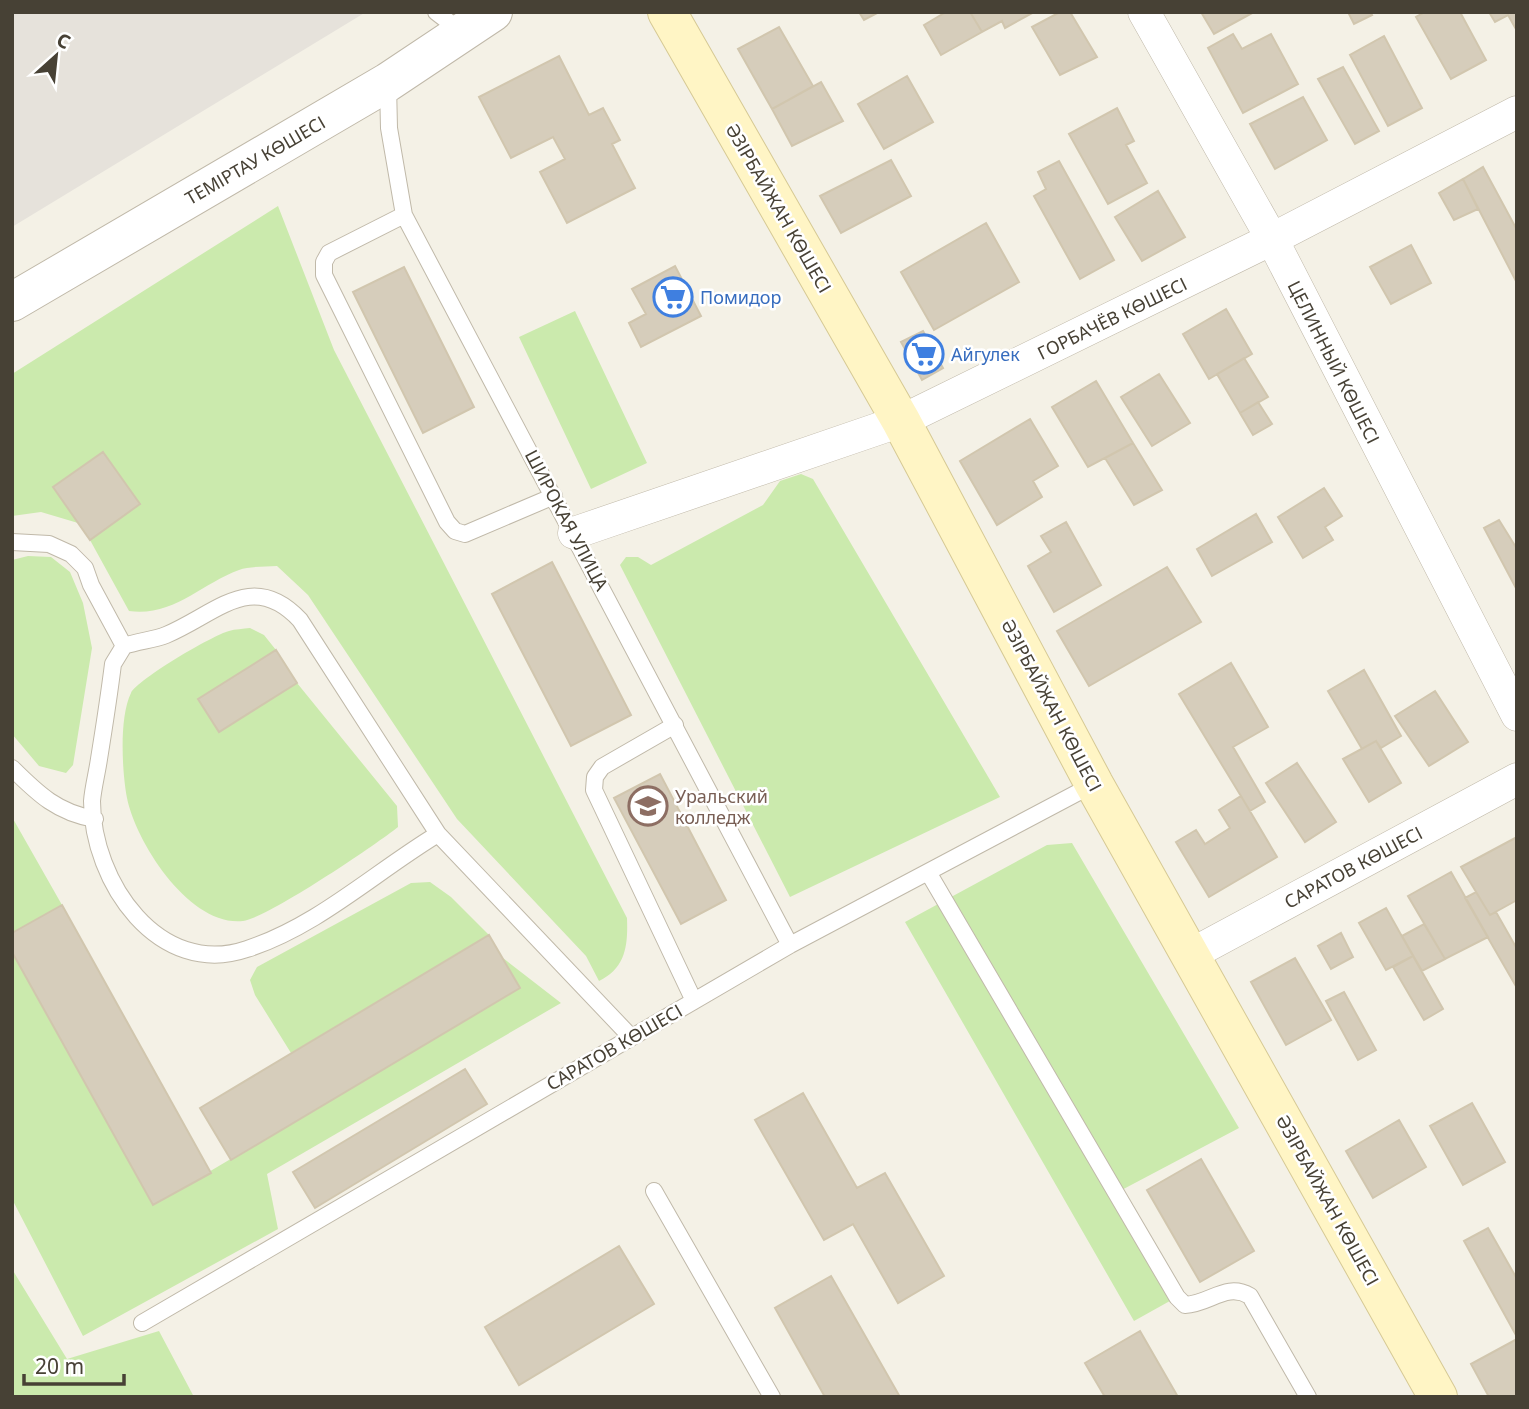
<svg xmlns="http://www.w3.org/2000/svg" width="1529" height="1409" font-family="'Noto Sans',sans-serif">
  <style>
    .industrial { fill: #e6e2db }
    .green { fill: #cbeaad }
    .building { fill: #d6cdbb; stroke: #d1c6ae; stroke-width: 2 }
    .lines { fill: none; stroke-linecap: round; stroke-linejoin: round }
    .service-casing { stroke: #c0b9a9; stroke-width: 18 }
    .minor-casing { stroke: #c0b9a9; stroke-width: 33 }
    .tertiary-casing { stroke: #c0b9a9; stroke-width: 40 }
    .secondary-casing { stroke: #d6c994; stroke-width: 40 }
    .service { stroke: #fff; stroke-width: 16 }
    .minor { stroke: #fff; stroke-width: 32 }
    .tertiary { stroke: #fff; stroke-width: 38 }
    .secondary { stroke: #fff5c5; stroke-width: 38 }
    .labels { text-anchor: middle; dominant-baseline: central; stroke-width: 5; stroke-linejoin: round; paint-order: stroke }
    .street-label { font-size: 18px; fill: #474135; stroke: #fff }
    .shop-label { font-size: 18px; fill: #366cbe; stroke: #fff; text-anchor: start }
    .education-label { font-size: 18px; fill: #785e54; stroke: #fff; text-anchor: start }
  </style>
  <rect width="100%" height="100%" fill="#f4f1e6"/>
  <path class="industrial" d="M12 12H366L12 227Z"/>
  <path class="green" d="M278 206 334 350 627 918C628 945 626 968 599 981L586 956 457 819 308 595 277 566C265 567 249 566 239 570 201 584 173 617 129 611L90 540 139 504 103 453 53 487 78 523 41 512 12 516V374Z
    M575 311 647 463 591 489 519 337Z
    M801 474 813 479 1000 797 790 897 620 565 626 557H638L651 565 763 505 780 481Z
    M28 556 51 557 70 572 83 603 92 648 73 765 66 773 39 766 12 734V560Z
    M250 628 264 635 276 650 199 699 219 732 297 683 397 806 398 827C374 846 269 917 243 921 190 927 136 843 127 798 122 772 119 717 131 693 138 679 213 635 229 631 235 629 243 629 250 628Z
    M12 817 62 905 12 933Z
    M1072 843 1239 1128 1116 1193 1177 1297 1134 1321 905 922 1047 845Z
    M430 882 451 897 489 935 291 1053 255 995 250 980 257 967 411 883Z
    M12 952 153 1205 520 988 503 958 561 1003 267 1174 278 1229 83 1336 12 1199Z
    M12 1269 67 1359 159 1331 194 1397H12Z"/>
  <path class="building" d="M859 12H879L864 20Z
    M946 12H970L982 32 941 55 924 25Z
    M970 12H1034L1005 28 1002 21 982 32Z
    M1060 12H1070L1097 57 1060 75 1032 27Z
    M1201 12H1254L1214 34Z
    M1348 12H1370L1372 15 1354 24Z
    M1425 12H1460L1486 60 1451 79 1416 17Z
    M1489 12H1517V31L1508 15 1495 22Z
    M779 27 813 86 772 109 738 49Z
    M1233 34 1242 49 1271 34 1298 84 1243 113 1208 48Z
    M1384 36 1422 108 1388 126 1350 55Z
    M559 56 589 115 603 108 620 140 612 144 635 188 567 223 540 172 565 159 553 137 511 158 479 97Z
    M1343 67 1379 131 1355 144 1318 79Z
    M907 76 933 122 884 149 858 104Z
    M821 82 843 121 792 146 772 109Z
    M1303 97 1327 140 1275 169 1250 124Z
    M1117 108 1134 141 1126 145 1147 183 1108 204 1069 134Z
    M891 160 911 196 841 233 820 196Z
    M1059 161 1114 260 1080 279 1034 196 1046 189 1038 172Z
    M1483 167 1517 230V283L1463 179Z
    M1463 179 1478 209 1454 220 1439 193Z
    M1158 191 1185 237 1142 261 1115 217Z
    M986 223 1019 282 934 330 901 272Z
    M1411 245 1431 283 1391 304 1370 267Z
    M675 266 701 316 641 347 629 323 646 314 632 289Z
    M404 267 474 407 423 433 353 292Z
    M1226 309 1252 354 1209 379 1183 334Z
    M923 331 943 368 922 380 901 342Z
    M1244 358 1268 397 1240 413 1217 374Z
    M1159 374 1190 423 1152 446 1121 397Z
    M1096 381 1133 443 1088 467 1052 407Z
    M1258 402 1272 424 1253 435 1240 413Z
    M1030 419 1058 466 1033 481 1042 497 997 525 960 461Z
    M1133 443 1162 490 1134 505 1105 458Z
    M103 452 140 504 90 540 53 487Z
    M1324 488 1342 516 1325 527 1333 540 1303 558 1278 517Z
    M1256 514 1272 542 1212 576 1197 549Z
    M1499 520 1517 549V590L1484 528Z
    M1066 522 1101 585 1054 612 1028 566 1051 552 1041 536Z
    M552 562 631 715 571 746 492 594Z
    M1167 567 1201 622 1089 686 1057 631Z
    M276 650 297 683 219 732 198 699Z
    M1231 663 1268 727 1233 747 1265 802 1250 811 1179 694Z
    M1364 670 1401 736 1381 748 1376 741 1362 749 1328 691Z
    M1435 691 1468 742 1429 766 1395 716Z
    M1376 741 1401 783 1369 802 1343 759Z
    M1297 763 1336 822 1305 842 1266 783Z
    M660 774 726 900 681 924 614 798Z
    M1241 796 1277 857 1209 897 1176 842 1196 830 1205 844 1230 828 1219 810Z
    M1517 837V900L1490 915 1461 867Z
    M1451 872 1488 937 1445 959 1408 896Z
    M1476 892 1490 915 1496 912 1517 949V988L1465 898Z
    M62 905 211 1173 153 1205 12 952V933Z
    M1386 908 1413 956 1386 970 1359 923Z
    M1424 924 1445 959 1422 971 1402 936Z
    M1341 933 1353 957 1331 969 1318 946Z
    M489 935 520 988 231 1160 200 1108Z
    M1413 956 1443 1009 1424 1020 1393 967Z
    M1295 958 1331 1020 1286 1045 1251 982Z
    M1344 992 1376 1050 1358 1060 1326 1001Z
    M465 1069 487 1104 315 1208 293 1172Z
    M803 1093 857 1188 885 1173 944 1276 898 1303 853 1224 824 1240 755 1120Z
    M1472 1103 1505 1162 1463 1185 1430 1126Z
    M1399 1120 1426 1167 1373 1198 1346 1151Z
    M1201 1159 1254 1251 1200 1282 1147 1190Z
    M1488 1228 1517 1279V1337L1464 1241Z
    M619 1246 654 1304 519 1385 485 1327Z
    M831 1276 900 1397H825L775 1308Z
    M1140 1331 1178 1397H1105L1085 1363Z
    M1517 1339V1397H1489L1471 1364Z"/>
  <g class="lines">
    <g class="service-casing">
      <path id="service" d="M436 12 462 32
        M388 85 389 128 404 215 790 945
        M404 215 329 253 324 262V275L447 522 455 531 465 534 554 496
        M12 542 49 544 71 554 85 568 91 585 124 646
        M675 725 602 767 595 777 594 790 694 1001
        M12 768C38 794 58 813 95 819
        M438 834C375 872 318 926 247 949 159 979 92 882 92 801 93 788 97 773 99 759 104 728 109 696 113 664L124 646C138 641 154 640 166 635 216 614 252 569 300 620L438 834 631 1037
        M928 872 1177 1297 1185 1305C1210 1304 1226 1282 1250 1296L1308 1397
        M654 1191 772 1397
        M142 1323 790 945 1094 784"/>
    </g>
    <g class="minor-casing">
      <path id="minor" d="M1144 12 1272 239 1517 715
        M574 533 901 421 1272 239 1517 112
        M1190 955 1517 779"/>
    </g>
    <g class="tertiary-casing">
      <path id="tertiary" d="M12 302 388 82 493 12"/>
    </g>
    <g class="secondary-casing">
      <path id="secondary" d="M667 12 901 421 1094 784 1438 1397"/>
    </g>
    <use href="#service" class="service"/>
    <use href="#minor" class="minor"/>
    <use href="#tertiary" class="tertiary"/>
    <use href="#secondary" class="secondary"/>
  </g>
  <defs>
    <g id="supermarket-ring" transform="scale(2.0125)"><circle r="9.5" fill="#fff" stroke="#3f7fe0" stroke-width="1.5"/><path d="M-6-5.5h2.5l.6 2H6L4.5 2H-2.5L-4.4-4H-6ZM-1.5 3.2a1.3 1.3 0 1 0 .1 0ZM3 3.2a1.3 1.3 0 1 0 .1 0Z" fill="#3f7fe0"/></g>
    <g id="university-ring" transform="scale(2.0125)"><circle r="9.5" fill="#fff" stroke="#8d6e63" stroke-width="1.5"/><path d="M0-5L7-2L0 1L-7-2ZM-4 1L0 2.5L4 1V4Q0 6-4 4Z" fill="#8d6e63"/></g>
  </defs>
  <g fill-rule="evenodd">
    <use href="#supermarket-ring" x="673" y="297"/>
    <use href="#supermarket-ring" x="924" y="354"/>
    <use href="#university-ring" x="648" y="806"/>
  </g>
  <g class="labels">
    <g class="street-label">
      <text transform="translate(255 160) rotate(-30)">ТЕМІРТАУ КӨШЕСІ</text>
      <text transform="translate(779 208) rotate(60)">ӘЗІРБАЙЖАН КӨШЕСІ</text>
      <text transform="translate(1112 318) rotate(-26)">ГОРБАЧЁВ КӨШЕСІ</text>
      <text transform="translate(1334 362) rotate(63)">ЦЕЛИННЫЙ КӨШЕСІ</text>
      <text transform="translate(567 520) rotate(62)">ШИРОКАЯ УЛИЦА</text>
      <text transform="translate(1052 705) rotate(62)">ӘЗІРБАЙЖАН КӨШЕСІ</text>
      <text transform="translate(1353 867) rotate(-28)">САРАТОВ КӨШЕСІ</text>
      <text transform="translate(614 1047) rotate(-30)">САРАТОВ КӨШЕСІ</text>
      <text transform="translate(1328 1200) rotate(61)">ӘЗІРБАЙЖАН КӨШЕСІ</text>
    </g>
    <g class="shop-label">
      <text x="700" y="297">Помидор</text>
      <text x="951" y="354">Айгулек</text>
    </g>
    <g class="education-label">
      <text x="675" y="796">Уральский<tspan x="675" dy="21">колледж</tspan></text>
    </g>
  </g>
  <rect width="1529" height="1409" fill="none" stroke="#474135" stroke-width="28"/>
  <g transform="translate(56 56) rotate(27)" stroke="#ffffff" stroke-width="5" paint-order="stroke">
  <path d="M0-5L12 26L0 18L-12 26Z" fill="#474135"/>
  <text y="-10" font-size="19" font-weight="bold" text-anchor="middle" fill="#474135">С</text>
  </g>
  <path d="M24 1374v10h100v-10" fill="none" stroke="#474135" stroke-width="3.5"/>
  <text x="35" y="1374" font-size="21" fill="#474135" stroke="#ffffff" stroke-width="5" paint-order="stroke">20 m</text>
</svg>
